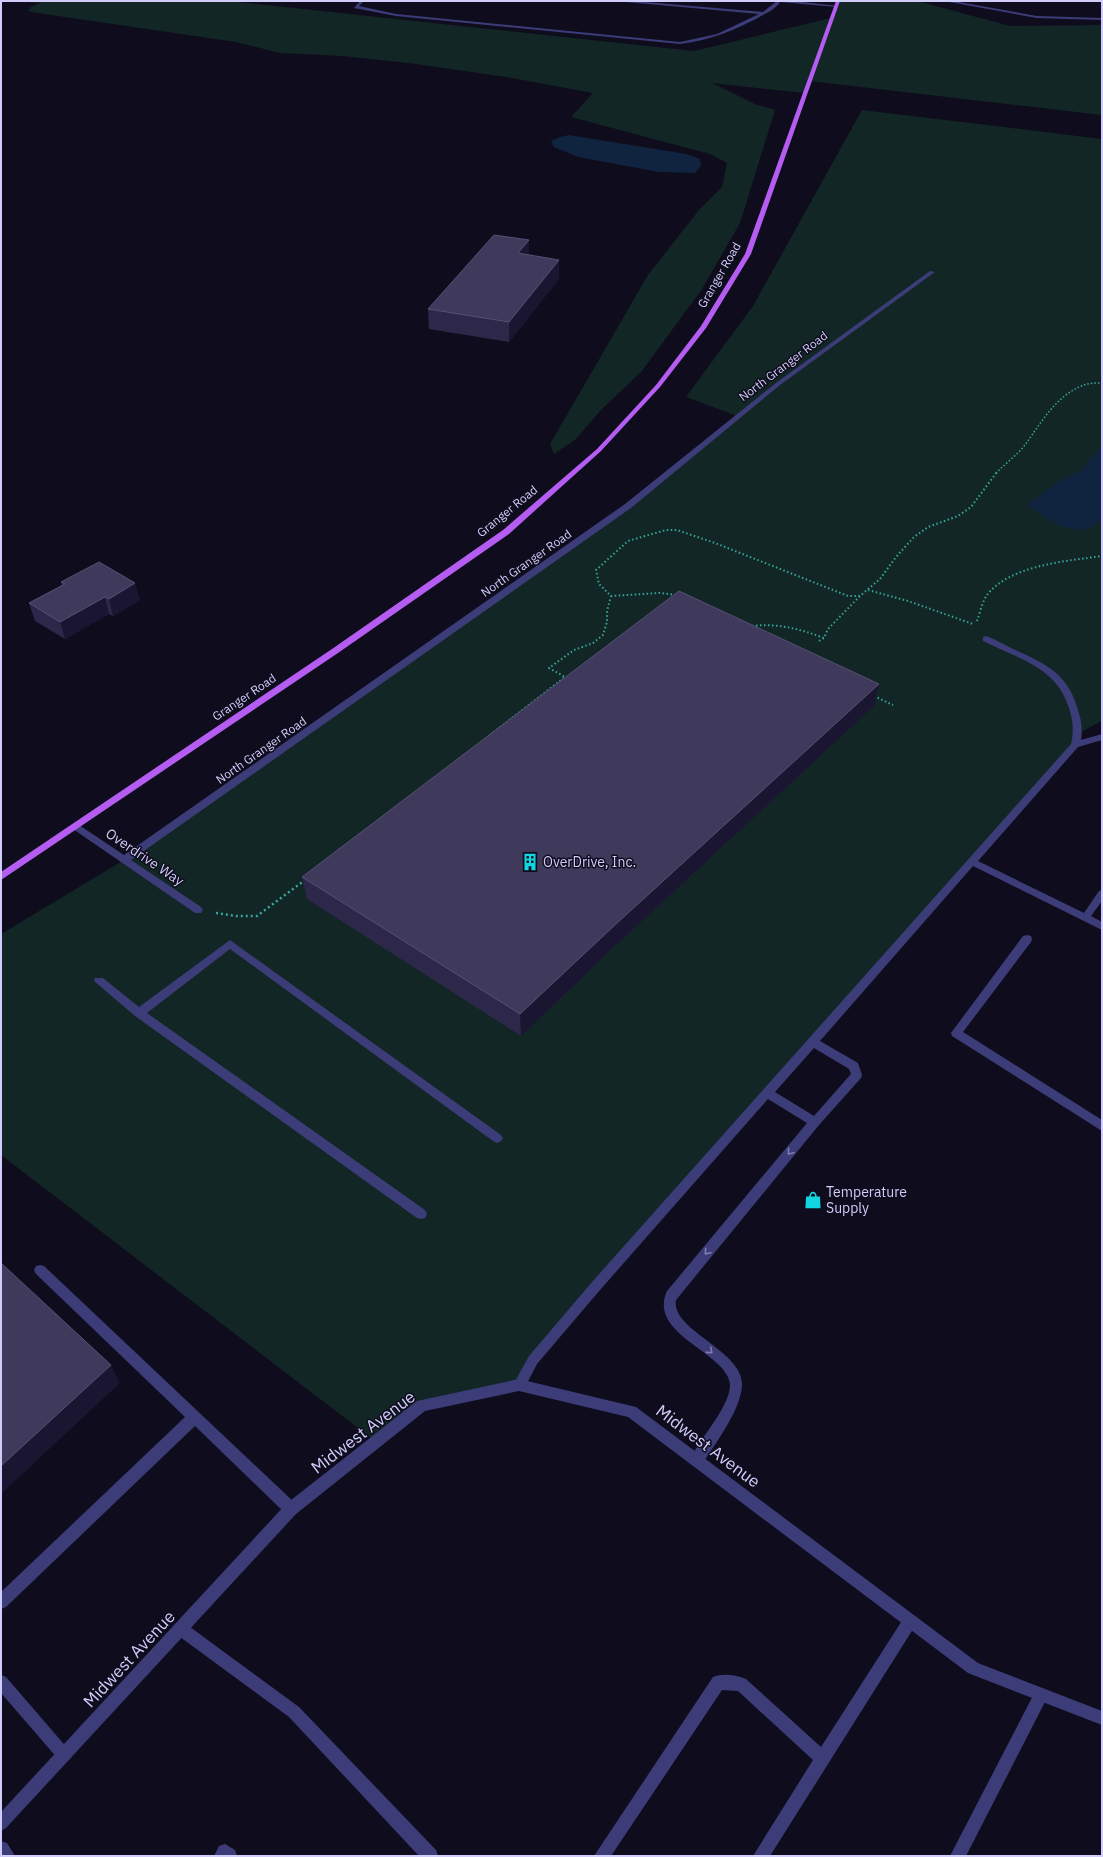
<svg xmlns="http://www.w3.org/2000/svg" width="1103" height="1857" font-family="'IBM Plex Sans',sans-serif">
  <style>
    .green { fill: #112625 }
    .water { fill: #10233f }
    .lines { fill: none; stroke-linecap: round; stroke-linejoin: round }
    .path-far2 { stroke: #36a69b; stroke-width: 1.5; stroke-dasharray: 1.5 2; stroke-linecap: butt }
    .path-far1 { stroke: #36a69b; stroke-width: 2; stroke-dasharray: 1.5 2.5; stroke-linecap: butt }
    .path { stroke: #36a69b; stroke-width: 2.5; stroke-dasharray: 2 3; stroke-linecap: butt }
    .service { fill: #3c3c78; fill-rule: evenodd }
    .minor { fill: #3c3c78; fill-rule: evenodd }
    .primary { fill: #b55df2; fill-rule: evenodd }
    .wall { fill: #2d2749 }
    .shaded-wall { fill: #1a1530 }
    .building { fill: #3f395c; stroke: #565075 }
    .oneway { stroke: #7f7db3 }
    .labels { text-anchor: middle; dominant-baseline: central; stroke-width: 3; stroke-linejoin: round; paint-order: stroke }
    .far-street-label { font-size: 12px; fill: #d1cdfb; stroke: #0f0d1d }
    .street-label { font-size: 14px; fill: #d1cdfb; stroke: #0f0d1d }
    .poi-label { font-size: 14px; fill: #d1cdfb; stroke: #0f0d1d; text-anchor: start }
    .near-street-label { font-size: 17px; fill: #d1cdfb; stroke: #0f0d1d }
  </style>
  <rect width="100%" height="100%" fill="#0f0d1d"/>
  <path class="green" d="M18 1H228L694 51 831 18 838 1H917L1010 26 1102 25V115L809 81 804 93 712 83 755 104 775 110 740 223 702 289 642 371 601 410 575 440 554 454 550 444 648 275 699 210 722 187 727 163 710 154 571 117 593 93 506 77 409 63 342 56 280 53 236 42 38 13 28 11 31 7 40 3Z
    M862 110 1102 139V721L1079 733 1075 745 526 1373 519 1385 423 1405 375 1441 1 1155V934L124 860 628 506 737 416 686 397 753 306Z"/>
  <path class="water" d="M569 135 686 154 700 159 701 166 695 173 659 172 578 157 554 147 551 141 560 137Z
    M1102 446V517C1082 546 1048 519 1027 505L1059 481 1081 471Z"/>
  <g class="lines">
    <path class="path-far2" d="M996 473C1005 464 1017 455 1025 445 1041 423 1056 395 1084 385 1089 383 1096 383 1102 383"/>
    <path class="path-far1" d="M868 590 908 601 973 624
      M676 595 660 593 611 596 599 584 596 570 628 541 666 530H677L715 543 848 596H860L880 579 896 557 914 537 928 527 958 516 971 507 997 472
      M977 621C980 613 982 602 987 595 1010 565 1067 561 1102 556
      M752 626C778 623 800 629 824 638
      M819 641 824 638 828 629 860 596
      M874 696 893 705
      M490 735 565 677 549 668 574 650 593 643 603 635 607 622V611L611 596"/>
    <path class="path" d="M216 913 236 916H257L305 880"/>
    <path class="service" d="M360 1H364L359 6 396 14 680 42 717 34 759 14 615 1H633L763 12 777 1H794L838 6 836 7 780 2C776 8 769 12 763 15 736 30 711 40 680 44L396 16 354 8Z
      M944 1H953L1037 16 1102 18V20L1037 18Z
      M986 636C995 639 1003 644 1011 648 1042 662 1067 672 1077 707 1081 718 1083 729 1081 740L1102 734V740L1078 747 978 861 1084 913 1099 891 1102 890V901L1091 916 1102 922V930L973 866 820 1041 858 1063 862 1075 861 1078 819 1125 676 1300C670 1330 745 1351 742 1386 740 1412 715 1443 702 1465L697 1467 692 1465 690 1460C699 1439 731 1406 730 1384 727 1352 647 1335 667 1291L807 1123 768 1099 600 1290 537 1364 524 1389 519 1391 514 1389 513 1385 529 1356 592 1282 1071 744C1074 732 1073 720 1069 708 1056 666 1018 659 983 641V637ZM814 1048 849 1069 851 1074 814 1116 775 1092Z
      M1027 935 1031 936 1032 939 1031 942 963 1032 1102 1120V1131L952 1036 951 1033 1023 936Z
      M230 940 501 1135 503 1138 501 1141 497 1143 493 1141 230 949 147 1013 425 1210 427 1214 425 1218 421 1219 417 1218 135 1016 94 981 95 978H103L139 1007Z
      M40 1265 44 1266 296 1504 298 1509 296 1514 291 1516 286 1514 195 1426 6 1607 1 1609V1592L185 1417 36 1274 34 1270 36 1266Z
      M910 1614 915 1616 917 1621 915 1626 770 1856H753L813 1760 738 1691 722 1690 611 1856H594L713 1677C722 1673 737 1675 746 1679L821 1747 905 1616Z
      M181 1622 186 1624 299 1707 436 1850 438 1856H419L289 1717 176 1634 174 1629 176 1624Z
      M1 1675 6 1677 69 1750 72 1755 69 1760 64 1763 59 1760 1 1693Z
      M1041 1688 1046 1690 1048 1695 1046 1700 966 1856H950L1036 1690Z
      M1 1841 7 1843 15 1856H1Z
      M225 1844 235 1850 237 1856H214L219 1846Z"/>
    <path class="minor" d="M930 271 935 272 780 385 631 508 131 860 201 907 203 910 201 913H195L73 829 71 827 73 825H79L124 855 625 504 776 383Z
      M519 1379 636 1407 978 1663 1102 1711V1725L968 1673 628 1417 519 1391 425 1411 296 1514 6 1828 1 1831V1812L286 1504 417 1401Z"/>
    <path class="primary" d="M836 1H840L751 254 706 328 660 387 601 451 509 534 338 653 1 880V872L332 649 503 530 597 449 656 385 701 326 745 254Z"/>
  </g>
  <path class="wall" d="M529 240V255L559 260V279L509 342 429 329 428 309Z
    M61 582 140 600 113 616 109 614 65 639 35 621 29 603 62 585Z
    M879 684 874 706 615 946 521 1036 307 899 302 877Z"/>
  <path class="shaded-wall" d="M529 240V260L518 253Z
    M559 260V279L509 342V322Z
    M135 583 140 600 113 616 109 599Z
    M105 597 109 614 65 639 60 622Z
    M879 684 874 706 615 946 521 1036 520 1014 616 924Z
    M111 1365 120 1383 1 1494V1466Z"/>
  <path class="building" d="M494 235 529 240 518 253 559 260 509 322 428 309Z
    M99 562 135 583 109 599 105 597 60 622 29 603 65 584 61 582Z
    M679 591 879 684 616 924 520 1014 302 877Z
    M1 1263 111 1365 1 1466Z"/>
  <defs><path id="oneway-chevron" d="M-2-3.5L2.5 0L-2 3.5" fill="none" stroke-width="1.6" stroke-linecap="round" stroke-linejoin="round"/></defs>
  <g class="oneway">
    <use href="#oneway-chevron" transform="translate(790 1152) rotate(130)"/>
    <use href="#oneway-chevron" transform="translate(707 1252) rotate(130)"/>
    <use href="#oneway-chevron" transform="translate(710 1351) rotate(41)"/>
  </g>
  <defs>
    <g id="building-bare" transform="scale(1.38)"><path d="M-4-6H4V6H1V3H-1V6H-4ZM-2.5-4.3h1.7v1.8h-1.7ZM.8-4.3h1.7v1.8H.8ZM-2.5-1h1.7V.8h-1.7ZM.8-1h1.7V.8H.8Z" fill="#12d5e2" stroke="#0f0d1d" stroke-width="2.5" paint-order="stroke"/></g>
    <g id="shop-bare" transform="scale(1.38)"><path d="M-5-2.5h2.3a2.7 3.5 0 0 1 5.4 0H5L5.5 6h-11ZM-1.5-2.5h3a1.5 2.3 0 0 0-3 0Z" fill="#12d5e2" stroke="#0f0d1d" stroke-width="2.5" paint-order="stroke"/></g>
  </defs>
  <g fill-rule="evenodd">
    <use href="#building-bare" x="530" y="862"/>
    <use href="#shop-bare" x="813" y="1200"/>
  </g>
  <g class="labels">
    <g class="far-street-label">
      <text transform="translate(719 275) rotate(-60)">Granger Road</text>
      <text transform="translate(783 366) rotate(-37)">North Granger Road</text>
      <text transform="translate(507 511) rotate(-39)">Granger Road</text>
      <text transform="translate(526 563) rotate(-35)">North Granger Road</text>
      <text transform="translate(244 697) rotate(-34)">Granger Road</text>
      <text transform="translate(261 750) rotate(-35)">North Granger Road</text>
    </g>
    <g class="street-label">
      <text transform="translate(145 857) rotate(34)">Overdrive Way</text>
    </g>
    <g class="poi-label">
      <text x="543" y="862">OverDrive, Inc.</text>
      <text x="826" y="1192">Temperature<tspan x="826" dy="16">Supply</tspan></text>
    </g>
    <g class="near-street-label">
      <text transform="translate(363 1432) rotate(-37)">Midwest Avenue</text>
      <text transform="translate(708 1446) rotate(37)">Midwest Avenue</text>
      <text transform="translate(129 1659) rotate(-47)">Midwest Avenue</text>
    </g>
  </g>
  <rect width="1103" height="1857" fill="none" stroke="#d1cdfb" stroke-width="4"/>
</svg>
